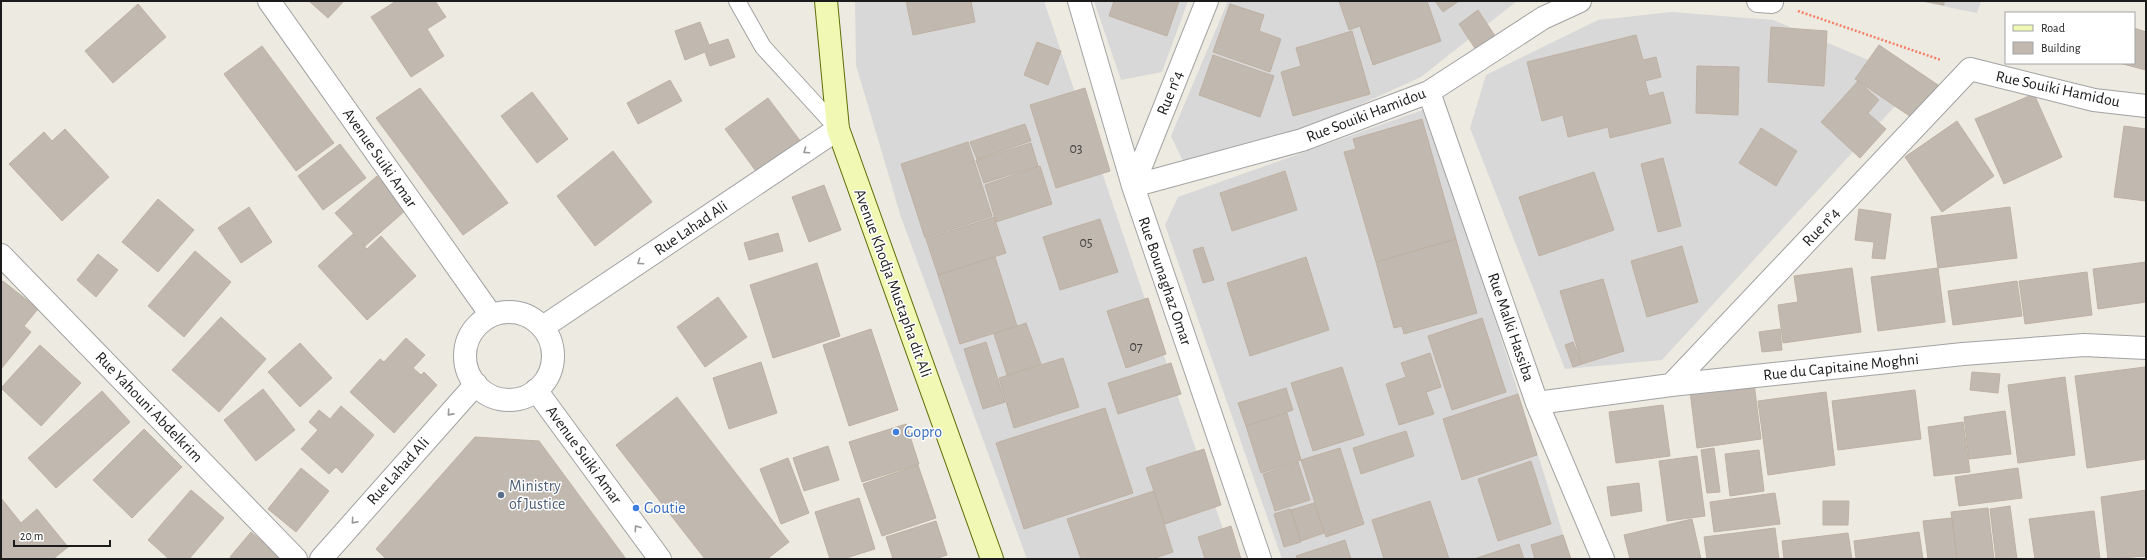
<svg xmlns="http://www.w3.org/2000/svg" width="2147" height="560" font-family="'Alegreya Sans',sans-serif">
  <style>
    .residential { fill: #d9d8d8 }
    .building { fill: #c1b8b0; stroke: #beb1a3 }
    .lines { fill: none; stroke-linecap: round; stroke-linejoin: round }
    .service-casing { stroke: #a2a2a2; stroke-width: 18 }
    .minor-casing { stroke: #a2a2a2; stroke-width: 24 }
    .tertiary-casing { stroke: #a2a2a2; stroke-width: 24 }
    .secondary-casing { stroke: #5c6f06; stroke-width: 24 }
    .path { stroke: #f87f67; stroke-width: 2.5; stroke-dasharray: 2 2; stroke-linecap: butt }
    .service { stroke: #fff; stroke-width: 16 }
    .minor { stroke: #fff; stroke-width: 22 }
    .tertiary { stroke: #fff; stroke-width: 22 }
    .secondary { stroke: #f0f8b3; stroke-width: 22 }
    .oneway { stroke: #989898 }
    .shop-dot { fill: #3f7fe0; stroke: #fff; stroke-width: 1.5 }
    .service-dot { fill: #5c6f8a; stroke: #fff; stroke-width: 1.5 }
    .labels { text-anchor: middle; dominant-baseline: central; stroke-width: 3; stroke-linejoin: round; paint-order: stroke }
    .number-label { font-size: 14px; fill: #444240 }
    .street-label { font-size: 16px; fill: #1b1b1b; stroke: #fff }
    .shop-label { font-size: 16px; fill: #366cbe; stroke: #fff; text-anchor: start }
    .service-label { font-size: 16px; fill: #4e5e75; stroke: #fff; text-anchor: start }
  </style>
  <rect width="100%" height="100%" fill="#edeae1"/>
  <path class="residential" d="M855 1H1044L1233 559H1027L901 217 856 65Z
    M1094 1H1188L1162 72 1121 80Z
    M1228 1H1517L1421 77 1311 127 1183 161 1171 136Z
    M1918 1H1981L1977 13Z
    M1672 12 1773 20 1918 81 1662 360 1565 369 1470 128 1486 75 1598 20Z
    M1428 108 1571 559H1282L1165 225 1178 197Z"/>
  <path class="building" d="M309 1H344L328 18Z
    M396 1H435L446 17 427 29 444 56 411 77 371 17Z
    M906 1H971L975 22 913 35Z
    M1114 1H1179L1167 36 1109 16Z
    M1339 1H1427L1441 41 1373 65 1360 26 1349 30Z
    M1435 1H1459L1443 12Z
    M1923 1H1944V5Z
    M138 4 166 37 113 83 85 51Z
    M1230 4 1264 15 1259 31 1281 39 1270 72 1213 52Z
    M1478 10 1497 39 1478 53 1459 24Z
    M700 22 709 45 728 39 735 57 710 66 705 52 685 60 675 31Z
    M1771 27 1827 31 1824 86 1768 82Z
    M2134 28 2146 32V70L2119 63H2134Z
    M1352 31 1370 94 1293 116 1281 72 1301 66 1296 48Z
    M1636 35 1643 60 1656 57 1661 77 1645 81 1649 96 1663 92 1671 123 1610 138 1608 127 1568 137 1563 115 1542 121 1527 62Z
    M1037 42 1061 51 1048 85 1024 75Z
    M1879 45 1938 85 1914 119 1855 79Z
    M262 46 334 143 296 171 224 74Z
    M1213 55 1274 76 1260 117 1199 95Z
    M1697 66 1739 67 1738 115 1696 113Z
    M670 80 682 101 638 124 627 103Z
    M1858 81 1879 100 1868 113 1886 129 1860 158 1821 122Z
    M420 88 508 203 463 235 376 118Z
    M1085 88 1110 171 1056 188 1030 105Z
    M532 92 568 139 537 163 501 116Z
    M2034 94 2062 157 2004 184 1975 119Z
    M768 98 801 142 758 174 725 129Z
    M1422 119 1456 239 1376 262 1344 152 1356 149 1353 139Z
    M1957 121 1994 176 1942 212 1905 157Z
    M1025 124 1031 141 977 159 970 142Z
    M2124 126 2146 129V201L2114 197Z
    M1761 128 1797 151 1776 186 1739 163Z
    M65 129 109 177 62 221 9 164 44 132 52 141Z
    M968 142 992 216 925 238 901 164Z
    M1031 143 1038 166 984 183 976 160Z
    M340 144 366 178 323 210 298 176Z
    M613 151 652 202 595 246 557 196Z
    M1663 158 1681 226 1658 232 1641 164Z
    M1040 166 1052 204 996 222 985 185Z
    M1285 171 1297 210 1232 231 1220 193Z
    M1594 172 1614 230 1539 256 1519 197Z
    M377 176 406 210 365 246 335 213Z
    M824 185 841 230 809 242 792 197Z
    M158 199 194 230 158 272 122 242Z
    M249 207 272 242 241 263 218 228Z
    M2010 207 2017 258 1938 268 1931 217Z
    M1859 209 1891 214 1885 259 1872 258 1874 242 1855 240Z
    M994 217 1006 253 938 275 926 239Z
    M1100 219 1118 272 1060 290 1043 237Z
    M778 233 783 251 749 260 744 243Z
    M353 234 367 249 381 236 416 276 367 320 318 266Z
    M1456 239 1477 313 1404 334 1402 326 1394 328 1376 262Z
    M1682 246 1698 302 1647 317 1631 261Z
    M1203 247 1214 280 1203 283 1193 250Z
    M195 251 231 282 184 337 148 306Z
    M98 254 118 270 96 297 77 280Z
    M995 257 1017 326 960 344 938 275Z
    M1306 257 1329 330 1250 356 1227 283Z
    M2146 262V302L2098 309 2093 269Z
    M817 263 840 336 773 358 750 285Z
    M1852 268 1861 332 1783 343 1778 305 1798 302 1794 276Z
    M1938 268 1945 322 1878 331 1871 277Z
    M2087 272 2092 315 2025 324 2019 281Z
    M1603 279 1624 351 1582 364 1560 291Z
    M3 281 38 309 24 326 31 332 1 369V284Z
    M2017 281 2022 316 1953 325 1948 291Z
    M718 297 747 337 705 367 677 327Z
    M1148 298 1166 354 1126 368 1107 311Z
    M221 317 266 359 219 412 172 370Z
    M1482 318 1506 392 1452 410 1428 336Z
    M1026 323 1041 364 1007 375 994 334Z
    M871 329 898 410 849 426 823 345Z
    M1780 329 1782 350 1762 352 1759 332Z
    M406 338 425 355 413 368 421 375 424 372 437 385 394 433 350 392 380 359 384 362Z
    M986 342 1005 402 983 409 964 349Z
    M1573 342 1582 364 1573 367 1565 345Z
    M300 343 332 378 300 407 268 372Z
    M40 345 81 383 41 426 1 388Z
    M1430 353 1441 387 1426 392 1434 414 1399 425 1386 384 1406 377 1401 363Z
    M1063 358 1079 407 1014 428 999 378Z
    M761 362 777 413 729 429 713 378Z
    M1171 363 1181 394 1118 414 1108 383Z
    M1342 367 1364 435 1313 451 1291 383Z
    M2145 367 2146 459 2087 468 2075 376Z
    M1972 372 2000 374 1998 393 1970 390Z
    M2065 377 2075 455 2018 463 2008 385Z
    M1754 383 1761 439 1697 448 1690 391Z
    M1286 388 1293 410 1246 426 1238 403Z
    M263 389 295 430 256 461 224 420Z
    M1915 390 1921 439 1838 450 1832 401Z
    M102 391 130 422 56 488 28 458Z
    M1826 392 1835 465 1768 475 1758 401Z
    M1518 394 1537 455 1462 480 1443 419Z
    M677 397 789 542 767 559H705L616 445Z
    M1663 405 1670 456 1616 463 1609 412Z
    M341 406 374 435 342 473 336 467 329 474 301 449 318 430 309 422 319 410 330 419Z
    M1105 408 1133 493 1024 529 996 443Z
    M2005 411 2011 454 1969 459 1964 417Z
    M1287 413 1301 460 1261 473 1246 426Z
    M1963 422 1970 472 1934 476 1928 427Z
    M906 424 919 464 862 482 849 442Z
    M144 429 182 467 132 518 93 480Z
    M1406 431 1414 456 1361 474 1353 448Z
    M475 437 539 441 626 559H386L376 549Z
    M828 446 839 480 804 491 793 458Z
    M1340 448 1364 524 1326 537 1301 460Z
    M1714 448 1720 492 1707 493 1701 450Z
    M1204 449 1221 505 1165 524 1146 468Z
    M1759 450 1764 491 1730 496 1725 454Z
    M1697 456 1705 516 1667 521 1659 461Z
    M788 458 809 513 781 524 760 469Z
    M1531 461 1551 524 1498 541 1478 479Z
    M1298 462 1310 500 1275 511 1263 474Z
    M918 465 936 518 882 536 863 484Z
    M301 468 329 491 296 532 268 509Z
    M2018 468 2022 498 1959 506 1955 477Z
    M1639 483 1642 511 1611 516 1607 487Z
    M191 490 224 518 189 559H169L148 540Z
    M2146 490V556L2108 559 2101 497Z
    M1154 491 1173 552 1152 559H1081L1067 519Z
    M1775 493 1780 524 1714 532 1710 502Z
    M1 498 21 523 37 509 68 547 53 559H1Z
    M859 498 875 549 843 559H830L815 512Z
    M1430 501 1449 559H1384L1372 520Z
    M1823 501H1849L1848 525H1823Z
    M1314 503 1324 533 1301 541 1291 510Z
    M2010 506 2017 559H1996L1990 509Z
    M1988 508 1994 559H1957L1951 512Z
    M1290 509 1301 542 1284 547 1274 514Z
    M2094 511 2100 559H2035L2029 519Z
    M1952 518 1957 559H1928L1923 521Z
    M1692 519 1701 559H1630L1624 535Z
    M936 521 947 555 935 559H893L886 537Z
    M1231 526 1241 559H1205L1198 537Z
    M1775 528 1779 559H1707L1704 537Z
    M251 532 283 559H232L230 557Z
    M1919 532 1923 559H1856L1854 541Z
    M1848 533 1852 559H1784L1782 541Z
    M1563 535 1571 559H1535L1531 545Z
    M1345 540 1351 559H1298L1296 556Z
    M1519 544 1524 559H1474Z"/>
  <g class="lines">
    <g class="service-casing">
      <path id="service" d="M737 1 763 47 838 129"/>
    </g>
    <g class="minor-casing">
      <path id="minor" d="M269 1 491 315
        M1079 1 1133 186 1260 559
        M1758 1 1772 2
        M1429 92 1537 403 1603 559
        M1133 186 1302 140 1429 92 1543 18 1580 1
        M1133 186 1207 1
        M1 255 296 559
        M465 356a44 44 0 1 1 88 0a44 44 0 1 1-88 0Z
        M543 327 838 129
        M1671 385 1970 69 2094 100 2146 106
        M1537 403 1671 385 1963 354 2084 345 2146 348"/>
    </g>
    <g class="tertiary-casing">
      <path id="tertiary" d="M536 390 660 559
        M321 559 476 384"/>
    </g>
    <g class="secondary-casing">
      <path id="secondary" d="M826 1 838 129 992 559"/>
    </g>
    <path class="path" d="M1798 11 1941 60"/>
    <use href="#service" class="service"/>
    <use href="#minor" class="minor"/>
    <use href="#tertiary" class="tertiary"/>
    <use href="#secondary" class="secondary"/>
  </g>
  <defs><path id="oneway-chevron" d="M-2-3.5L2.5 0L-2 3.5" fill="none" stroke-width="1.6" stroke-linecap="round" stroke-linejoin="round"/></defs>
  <g class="oneway">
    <use href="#oneway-chevron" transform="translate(806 151) rotate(146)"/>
    <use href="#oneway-chevron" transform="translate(640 262) rotate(146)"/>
    <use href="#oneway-chevron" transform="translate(450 413) rotate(132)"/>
    <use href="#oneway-chevron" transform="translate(354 521) rotate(131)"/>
    <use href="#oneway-chevron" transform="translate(637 528) rotate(-126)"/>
  </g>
  <g class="shop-dot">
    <circle cx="896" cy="432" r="4"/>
    <circle cx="636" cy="508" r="4"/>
  </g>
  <circle class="service-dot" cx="501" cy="495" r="4"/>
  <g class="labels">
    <g class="number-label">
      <text x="1076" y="149">03</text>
      <text x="1086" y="243">05</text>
      <text x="1136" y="347">07</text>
    </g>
    <g class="street-label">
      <text transform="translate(2058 89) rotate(12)">Rue Souiki Hamidou</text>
      <text transform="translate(1170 93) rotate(-68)">Rue n°4</text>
      <text transform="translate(1366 115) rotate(-21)">Rue Souiki Hamidou</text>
      <text transform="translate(380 158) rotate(55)">Avenue Suiki Amar</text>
      <text transform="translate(1821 227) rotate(-47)">Rue n°4</text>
      <text transform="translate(691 228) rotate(-34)">Rue Lahad Ali</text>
      <text transform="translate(1165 281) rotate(71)">Rue Bounaghaz Omar</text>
      <text transform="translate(893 283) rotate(70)">Avenue Khodja Mustapha dit Ali</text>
      <text transform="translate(1511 327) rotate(71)">Rue Malki Hassiba</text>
      <text transform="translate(1841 367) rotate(-6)">Rue du Capitaine Moghni</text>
      <text transform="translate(149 407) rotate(46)">Rue Yahouni Abdelkrim</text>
      <text transform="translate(584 455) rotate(54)">Avenue Suiki Amar</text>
      <text transform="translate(398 471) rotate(-48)">Rue Lahad Ali</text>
    </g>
    <g class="shop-label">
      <text x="904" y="432">Gopro</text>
      <text x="644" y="508">Goutie</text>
    </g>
    <g class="service-label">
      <text x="509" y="486">Ministry<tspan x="509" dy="18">of Justice</tspan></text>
    </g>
  </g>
  <rect width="2147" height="560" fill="none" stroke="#1b1b1b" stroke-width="4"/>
  <rect x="2005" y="12" width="130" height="52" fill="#ffffff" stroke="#a4a4a4"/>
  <rect x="2013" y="25" width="20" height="6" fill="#f0f8b3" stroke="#a4a4a4"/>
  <text x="2041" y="32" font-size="12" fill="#1b1b1b">Road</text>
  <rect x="2013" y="42" width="20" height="12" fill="#c1b8b0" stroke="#a4a4a4"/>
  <text x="2041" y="52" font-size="12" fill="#1b1b1b">Building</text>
  <path d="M14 540v6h96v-6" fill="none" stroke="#1b1b1b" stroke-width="2"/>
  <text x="20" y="540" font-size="12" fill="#1b1b1b" stroke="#ffffff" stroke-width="3" paint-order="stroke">20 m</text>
</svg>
